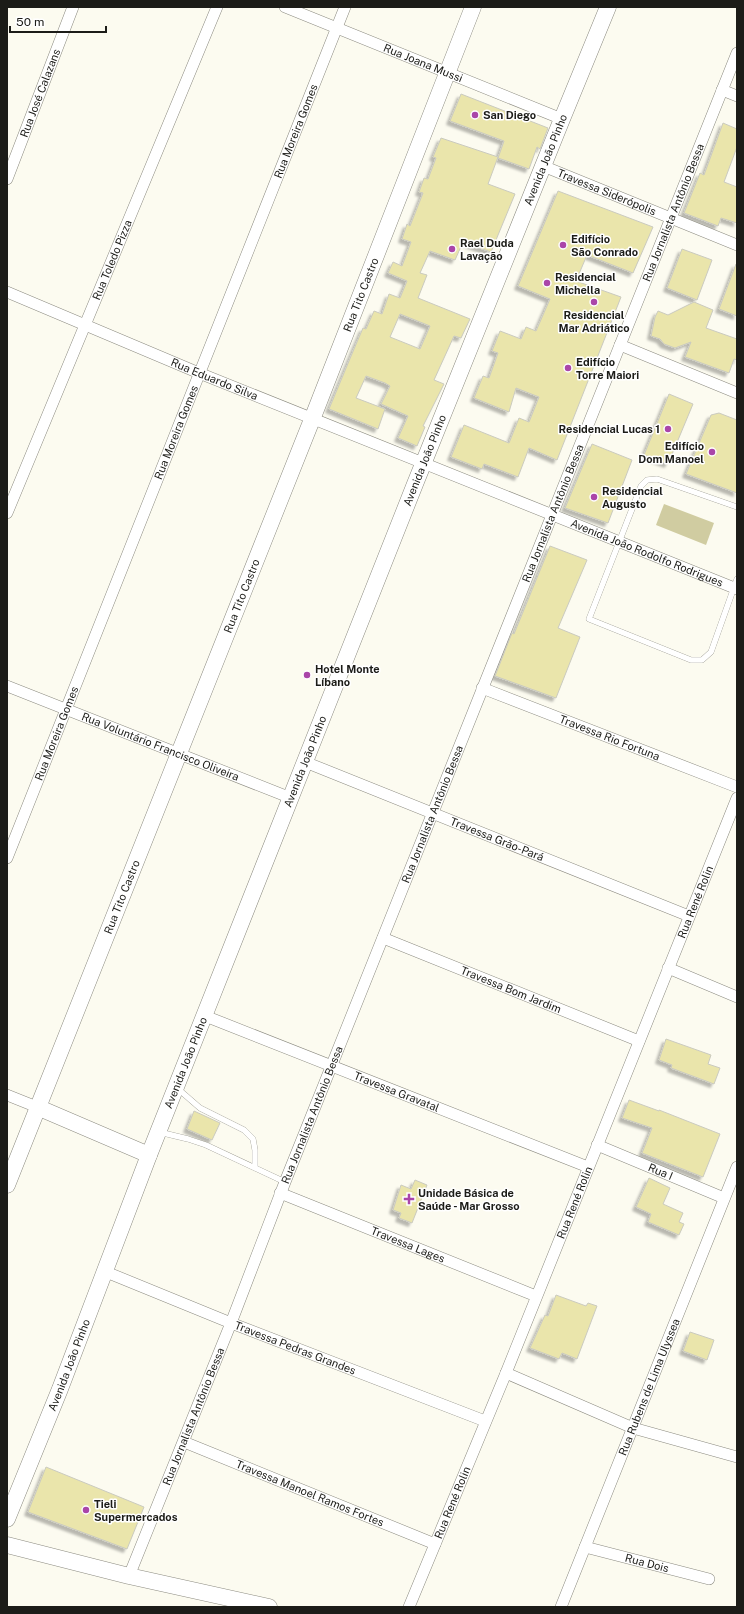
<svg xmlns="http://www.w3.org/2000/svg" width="744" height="1614" font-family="'Public Sans',sans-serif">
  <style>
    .green { fill: #d0cca1 }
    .building { fill: #eae5ab; stroke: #cacabf; fill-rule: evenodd; filter: url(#shadow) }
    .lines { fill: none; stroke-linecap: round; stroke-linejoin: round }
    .lane-casing { stroke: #8c8b81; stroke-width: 6 }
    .street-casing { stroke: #8c8b81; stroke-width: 12 }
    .secondary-casing { stroke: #8c8b81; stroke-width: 17 }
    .lane { stroke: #fff; stroke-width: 5.5 }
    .street { stroke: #fff; stroke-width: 11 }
    .secondary { stroke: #fff; stroke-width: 16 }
    .poi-dot { fill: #aa45a9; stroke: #fff; stroke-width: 1.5 }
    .labels { text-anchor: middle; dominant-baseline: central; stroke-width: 3; stroke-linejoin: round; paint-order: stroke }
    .street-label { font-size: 11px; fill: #1c1c18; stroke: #fff }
    .poi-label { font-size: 11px; font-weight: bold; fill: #1c1c18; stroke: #fff; text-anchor: start }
  </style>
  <defs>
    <filter id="shadow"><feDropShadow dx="-3.5" dy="3.5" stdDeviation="1" flood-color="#0004"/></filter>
  </defs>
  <rect width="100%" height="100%" fill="#fcfbf0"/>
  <path class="green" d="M664 504 714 523 706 545 656 525Z"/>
  <path class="building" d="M461 94 548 128 540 149 537 147 529 169 498 158 504 141 450 121Z
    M723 123 737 129V147L724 182 737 187V223L721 218 718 226 684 213 700 173 704 175Z
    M441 138 498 157 488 184 515 194 491 252 463 242 455 260 430 251 420 273 427 275 418 298 470 319 461 338 454 336 434 380 444 384 423 426 425 427 417 446 398 438 408 416 381 404 390 386 385 383 366 376 356 398 385 409 378 429 329 409 354 349 363 328 366 329 374 311 382 314 389 294 400 298 407 281 388 273 393 262 402 266 411 242 402 239 407 224 410 226 423 193 419 192 424 178 428 179 436 158 433 157ZM400 314 430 326 420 349 390 337Z
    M558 191 653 227 633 273 587 255 576 281 621 297 557 460 529 448 518 477 484 464 482 469 451 457 464 425 509 443 519 418 529 422 539 397 516 388 509 412 474 398 483 376 489 378 498 353 492 351 500 331 521 339 526 327 536 331 550 299 518 286Z
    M682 249 712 260 697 300 667 288Z
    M736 264H737V316L719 309Z
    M694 302 713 310 706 328 737 339V360L734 359 729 373 685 357 691 342 675 348 664 344 660 339 651 336 655 317 658 311 668 315Z
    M669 394 693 404 668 464 644 455Z
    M719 413 737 420V493L686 474 711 415Z
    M592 444 632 460 608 523 565 508Z
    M550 546 587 560 558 628 580 637 556 698 495 676 512 633 514 634Z
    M666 1039 711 1055 708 1064 720 1068 714 1084 671 1068 672 1065 659 1060Z
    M629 1100 659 1111V1110L720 1134 703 1177 642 1153 652 1128 622 1118Z
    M194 1111 220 1123 212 1140 187 1129Z
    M649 1178 670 1188 663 1204 683 1213 679 1222 684 1224 679 1235 648 1222 651 1214 636 1207Z
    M415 1180 427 1185 412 1223 399 1218 401 1213 393 1210 401 1185 411 1189Z
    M556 1295 586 1306 588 1303 597 1306 577 1359 562 1353 559 1359 530 1348 545 1315 548 1316Z
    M690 1332 714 1340 707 1360 683 1351Z
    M46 1467 144 1507 127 1549 28 1512Z"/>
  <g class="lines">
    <g class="lane-casing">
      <path id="lane" d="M737 507 657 479 647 480 641 486 589 619 691 660H702L711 652 737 579
        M177 1088 200 1108 244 1130 253 1139 255 1150V1166
        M159 1132 188 1139 206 1145 285 1182"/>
    </g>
    <g class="street-casing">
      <g id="street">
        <path id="s1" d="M285 7 562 119"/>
        <path d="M722 90 737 96"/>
        <path id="s2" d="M543 166 737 245"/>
        <path id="s3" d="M7 179 73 7"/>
        <path id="s4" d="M7 292 199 373 737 589"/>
        <path d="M620 345 737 393"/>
        <path id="s5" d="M7 513 217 7"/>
        <path id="s6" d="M7 686 291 798"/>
        <path id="s7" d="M482 688 737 787"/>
        <path id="s8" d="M305 762 689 916"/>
        <path id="s9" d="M7 858 345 7"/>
        <path id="s10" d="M383 938 639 1041"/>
        <path d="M668 968 737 997"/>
        <path id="s11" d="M205 1016 588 1167"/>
        <path d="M7 1095 37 1107"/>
        <path id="s12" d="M597 1145 724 1198"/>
        <path id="s13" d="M280 1193 536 1296"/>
        <path id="s14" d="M106 1272 231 1323 485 1421"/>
        <path d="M506 1373 633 1428 737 1457"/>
        <path id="s15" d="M184 1442 435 1544"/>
        <path id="s16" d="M585 1547 709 1579"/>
        <path id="s17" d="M129 1576 231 1323 285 1182 737 53"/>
        <path id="s18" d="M409 1607 506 1373 737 798"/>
        <path id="s19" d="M561 1607 737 1167"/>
      </g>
    </g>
    <g class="secondary-casing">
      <g id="secondary">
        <path d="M37 1107 149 1155"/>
        <path id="s20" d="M7 1185 313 417 473 7"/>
        <path id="s21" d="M7 1519 60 1389 149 1155 415 484 562 119 608 7"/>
        <path d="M7 1545 129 1576 269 1607"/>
      </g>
    </g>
    <use href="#lane" class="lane"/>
    <use href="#street" class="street"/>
    <use href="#secondary" class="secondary"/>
  </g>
  <g class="poi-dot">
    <circle cx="475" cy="115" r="4"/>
    <circle cx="563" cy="245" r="4"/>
    <circle cx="452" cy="249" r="4"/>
    <circle cx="547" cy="283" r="4"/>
    <circle cx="594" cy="302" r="4"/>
    <circle cx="568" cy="368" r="4"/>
    <circle cx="668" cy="429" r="4"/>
    <circle cx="712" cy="452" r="4"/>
    <circle cx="594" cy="497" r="4"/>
    <circle cx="307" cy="675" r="4"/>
    <path d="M407 1193h4v4h4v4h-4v4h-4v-4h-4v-4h4z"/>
    <circle cx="86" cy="1510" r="4"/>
  </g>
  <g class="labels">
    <g class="street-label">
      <text stroke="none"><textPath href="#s1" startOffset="149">Rua Joana Mussi</textPath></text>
      <text stroke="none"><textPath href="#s3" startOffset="92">Rua José Calazans</textPath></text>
      <text stroke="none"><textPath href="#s9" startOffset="782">Rua Moreira Gomes</textPath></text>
      <text stroke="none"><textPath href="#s21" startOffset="1462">Avenida João Pinho</textPath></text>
      <text stroke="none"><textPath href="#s2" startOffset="69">Travessa Siderópolis</textPath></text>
      <text stroke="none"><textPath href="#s17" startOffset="1468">Rua Jornalista Antônio Bessa</textPath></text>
      <text stroke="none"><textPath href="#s5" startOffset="274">Rua Toledo Pizza</textPath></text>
      <text stroke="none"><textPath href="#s20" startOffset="958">Rua Tito Castro</textPath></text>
      <text stroke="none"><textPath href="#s4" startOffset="225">Rua Eduardo Silva</textPath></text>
      <text stroke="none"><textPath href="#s9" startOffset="458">Rua Moreira Gomes</textPath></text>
      <text stroke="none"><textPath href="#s21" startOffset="1138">Avenida João Pinho</textPath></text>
      <text stroke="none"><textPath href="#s17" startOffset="1144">Rua Jornalista Antônio Bessa</textPath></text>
      <text stroke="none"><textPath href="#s4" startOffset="691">Avenida João Rodolfo Rodrigues</textPath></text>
      <text stroke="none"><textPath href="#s20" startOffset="634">Rua Tito Castro</textPath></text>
      <text stroke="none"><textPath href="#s9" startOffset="134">Rua Moreira Gomes</textPath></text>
      <text stroke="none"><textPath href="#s7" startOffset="137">Travessa Rio Fortuna</textPath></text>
      <text stroke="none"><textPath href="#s6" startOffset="165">Rua Voluntário Francisco Oliveira</textPath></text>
      <text stroke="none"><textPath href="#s21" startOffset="814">Avenida João Pinho</textPath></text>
      <text stroke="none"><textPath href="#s17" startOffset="820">Rua Jornalista Antônio Bessa</textPath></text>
      <text stroke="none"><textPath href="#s8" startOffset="207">Travessa Grão-Pará</textPath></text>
      <text stroke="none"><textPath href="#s20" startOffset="310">Rua Tito Castro</textPath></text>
      <text stroke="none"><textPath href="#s18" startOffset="761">Rua René Rolin</textPath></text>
      <text stroke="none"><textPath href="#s10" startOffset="138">Travessa Bom Jardim</textPath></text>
      <text stroke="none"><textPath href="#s21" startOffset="490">Avenida João Pinho</textPath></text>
      <text stroke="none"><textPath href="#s11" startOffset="206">Travessa Gravatal</textPath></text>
      <text stroke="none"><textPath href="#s17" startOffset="496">Rua Jornalista Antônio Bessa</textPath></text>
      <text stroke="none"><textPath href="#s12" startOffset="69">Rua I</textPath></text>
      <text stroke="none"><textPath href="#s18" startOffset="437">Rua René Rolin</textPath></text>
      <text stroke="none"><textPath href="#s13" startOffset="138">Travessa Lages</textPath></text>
      <text stroke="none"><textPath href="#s14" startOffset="204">Travessa Pedras Grandes</textPath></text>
      <text stroke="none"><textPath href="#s21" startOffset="166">Avenida João Pinho</textPath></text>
      <text stroke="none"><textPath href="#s19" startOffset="237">Rua Rubens de Lima Ulyssea</textPath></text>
      <text stroke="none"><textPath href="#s17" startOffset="172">Rua Jornalista Antônio Bessa</textPath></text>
      <text stroke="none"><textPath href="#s15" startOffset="136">Travessa Manoel Ramos Fortes</textPath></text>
      <text stroke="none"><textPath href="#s18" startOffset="113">Rua René Rolin</textPath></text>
      <text stroke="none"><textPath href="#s16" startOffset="64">Rua Dois</textPath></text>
    </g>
    <g class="poi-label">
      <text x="483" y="115">San Diego</text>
      <text x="571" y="239">Edifício<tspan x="571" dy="13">São Conrado</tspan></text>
      <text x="460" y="243">Rael Duda<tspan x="460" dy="13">Lavação</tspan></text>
      <text x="555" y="277">Residencial<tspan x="555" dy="13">Michella</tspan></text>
      <text x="594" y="315" text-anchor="middle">Residencial<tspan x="594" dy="13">Mar Adriático</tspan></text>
      <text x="576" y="362">Edifício<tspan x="576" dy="13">Torre Maiori</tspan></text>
      <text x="660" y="429" text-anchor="end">Residencial Lucas 1</text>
      <text x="704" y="446" text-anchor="end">Edifício<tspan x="704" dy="13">Dom Manoel</tspan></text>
      <text x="602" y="491">Residencial<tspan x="602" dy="13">Augusto</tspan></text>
      <text x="315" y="669">Hotel Monte<tspan x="315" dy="13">Líbano</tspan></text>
      <text x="418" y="1193">Unidade Básica de<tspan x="418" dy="13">Saúde - Mar Grosso</tspan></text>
      <text x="94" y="1504">Tieli<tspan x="94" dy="13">Supermercados</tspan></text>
    </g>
  </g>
  <rect width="744" height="1614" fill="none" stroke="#1c1c18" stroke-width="16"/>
  <path d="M10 26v6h96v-6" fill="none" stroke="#1c1c18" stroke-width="2"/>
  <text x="16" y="26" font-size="12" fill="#1c1c18" stroke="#ffffff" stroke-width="3" paint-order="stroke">50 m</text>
</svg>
